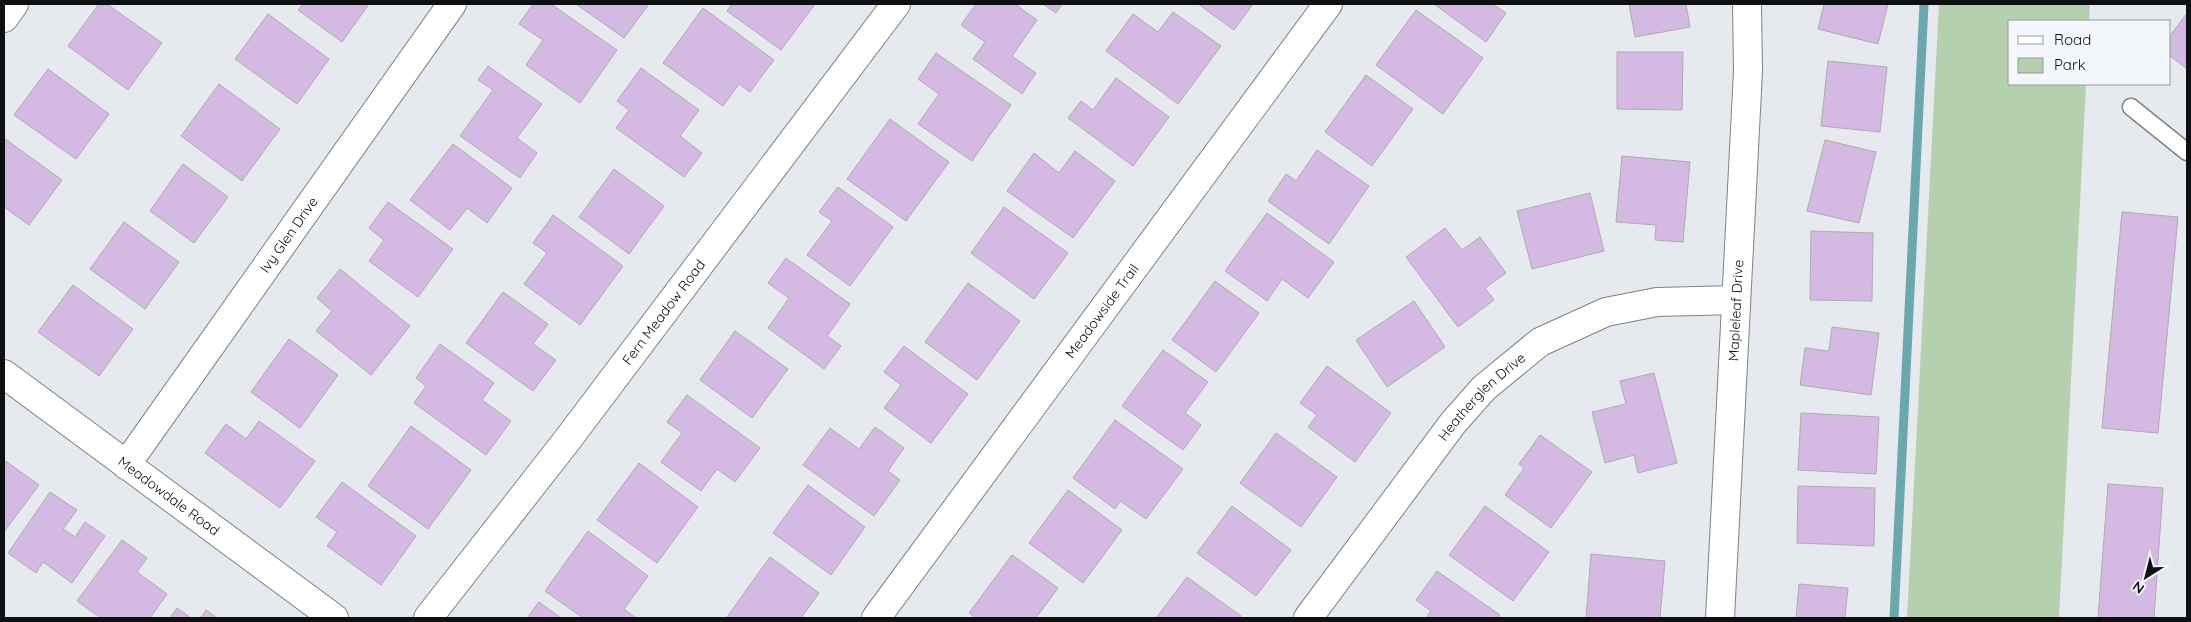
<svg xmlns="http://www.w3.org/2000/svg" width="2191" height="622" font-family="Quicksand,sans-serif">
  <style>
    .green { fill: #b4d0af }
    .lines { fill: none; stroke-linecap: round; stroke-linejoin: round }
    .stream { stroke: #6aa8ad; stroke-width: 9 }
    .building { fill: #d4b9e2; stroke: #afabb0 }
    .lane-casing { stroke: #7f8286; stroke-width: 19 }
    .street-casing { stroke: #7f8286; stroke-width: 30 }
    .lane { stroke: #fff; stroke-width: 16 }
    .street { stroke: #fff; stroke-width: 28 }
    .labels { text-anchor: middle; dominant-baseline: central; stroke-width: 5; stroke-linejoin: round; paint-order: stroke }
    .street-label { font-size: 14px; fill: #0f1011; stroke: #f3f6fb }
  </style>
  <rect width="100%" height="100%" fill="#e6e9ee"/>
  <path class="green" d="M1939 4H2090L2089 21H2010V84H2086L2059 618H1907Z"/>
  <g class="lines">
    <path class="stream" d="M1894 618 1924 4"/>
  </g>
  <path class="building" d="M99 4H107L162 43 128 90 68 46Z
    M303 4H369L342 42 298 10Z
    M533 4H551L617 50 580 103 526 65 543 40 519 24Z
    M576 4H649L624 38Z
    M732 4H815L781 50 727 11Z
    M976 4H1015L1037 20 1012 56 1036 73 1022 94 973 59 985 42 961 25Z
    M1043 4H1062L1056 13Z
    M1198 4H1253L1234 30Z
    M1434 4H1493L1506 13 1486 42Z
    M1629 4H1686L1690 27 1635 37Z
    M1824 4H1888L1878 44 1818 29Z
    M703 8 774 60 750 92 739 84 723 106 663 63Z
    M1416 10 1483 58 1443 114 1376 65Z
    M1173 12 1221 46 1178 104 1106 51 1133 14 1158 32Z
    M2187 13V69L2170 56V36Z
    M268 14 329 59 297 104 235 59Z
    M1617 52H1683L1682 110 1617 109Z
    M936 53 1011 105 972 161 918 124 939 94 918 79Z
    M1828 61 1887 67 1880 132 1821 126Z
    M488 66 542 104 517 138 537 153 520 178 460 136 493 90 478 80Z
    M641 68 699 110 680 136 702 153 684 177 616 128 629 110 617 101Z
    M48 69 109 114 76 159 14 115Z
    M1366 75 1413 109 1372 166 1325 132Z
    M1116 78 1169 117 1133 166 1068 118 1081 101 1093 110Z
    M219 84 280 129 242 181 181 136Z
    M890 119 949 162 906 221 847 179Z
    M4 138 62 180 29 225 4 207Z
    M1825 140 1876 152 1859 223 1807 211Z
    M453 144 512 188 487 223 467 208 450 230 410 200Z
    M1317 150 1369 186 1329 244 1268 201 1286 174 1296 181Z
    M1075 151 1115 181 1073 238 1007 191 1034 153 1059 173Z
    M1622 156 1690 162 1683 242 1655 240 1656 225 1616 222Z
    M183 164 228 197 194 243 150 211Z
    M614 169 664 206 629 254 579 217Z
    M838 187 893 227 850 286 807 255 832 221 819 212Z
    M1590 193 1604 251 1532 269 1517 211Z
    M388 202 453 249 418 297 369 261 384 240 369 228Z
    M1004 207 1068 253 1034 299 971 253Z
    M2122 212 2178 217 2158 433 2102 428Z
    M1267 213 1334 262 1308 298 1282 279 1267 301 1225 271Z
    M553 215 623 266 580 325 524 284 547 253 533 243Z
    M124 222 179 262 145 309 90 269Z
    M1445 228 1462 250 1480 237 1506 273 1485 288 1494 300 1458 327 1406 257Z
    M1811 231 1873 233 1872 301 1810 300Z
    M786 258 850 304 827 336 841 346 824 369 768 328 789 298 768 283Z
    M340 269 410 326 371 375 316 331 332 311 317 298Z
    M1215 281 1259 313 1216 372 1172 340Z
    M968 283 1020 321 977 380 925 342Z
    M73 285 133 329 99 376 38 332Z
    M503 292 548 324 533 344 556 360 533 391 466 343Z
    M1414 301 1445 347 1387 387 1356 340Z
    M1832 327 1879 333 1871 395 1800 385 1805 348 1829 351Z
    M735 331 788 369 752 418 700 380Z
    M289 339 338 375 300 428 251 392Z
    M440 344 494 383 482 400 511 421 486 455 414 403 426 386 416 378Z
    M904 346 968 394 931 443 884 408 901 385 884 372Z
    M1163 350 1208 382 1185 413 1201 425 1183 450 1122 406Z
    M1327 366 1391 413 1355 462 1308 427 1317 415 1300 403Z
    M1654 373 1677 463 1638 473 1634 455 1605 463 1592 412 1626 404 1620 381Z
    M687 395 760 448 735 482 717 469 701 491 661 462 682 433 667 422Z
    M1801 413 1879 417 1876 474 1798 470Z
    M1115 420 1183 469 1146 519 1120 501 1115 509 1073 478Z
    M259 421 315 461 280 508 205 453 226 424 246 439Z
    M411 426 471 470 428 529 368 486Z
    M875 427 904 448 888 471 900 480 874 516 803 465 830 428 859 449Z
    M1276 433 1337 477 1301 527 1240 483Z
    M1540 435 1592 472 1551 528 1505 495 1524 468 1519 464Z
    M4 460 39 485 4 532Z
    M639 463 698 507 657 563 597 520Z
    M342 482 416 536 381 585 327 546 337 532 316 517Z
    M2108 484 2163 488 2154 618H2098Z
    M808 485 865 527 831 575 773 533Z
    M1798 486 1875 488 1874 546 1797 543Z
    M1068 490 1122 530 1083 583 1029 543Z
    M50 492 77 510 63 529 75 537 85 522 105 536 72 583 43 562 36 573 8 553Z
    M1232 506 1291 550 1256 596 1197 553Z
    M1485 506 1549 552 1513 601 1449 555Z
    M588 531 648 576 624 609 636 618H583L545 591Z
    M122 540 147 558 137 572 167 594 150 618H101L77 601Z
    M1591 554 1665 561 1660 618H1586Z
    M1012 555 1058 588 1036 618H976L969 613Z
    M770 557 819 593 801 618H729L727 617Z
    M1437 571 1500 615 1498 618H1426L1431 611 1416 600Z
    M1187 577 1241 616 1239 618H1156Z
    M1799 584 1848 588 1845 618H1796Z
    M539 602 561 618H527Z
    M177 608 191 618H170Z
    M206 610 217 618H201Z"/>
  <g class="lines">
    <g class="lane-casing">
      <path id="lane" d="M2131 107 2187 152"/>
    </g>
    <g class="street-casing">
      <g id="street">
        <path d="M4 18 14 4"/>
        <path id="s1" d="M4 374 334 618"/>
        <path id="s2" d="M126 465 452 4"/>
        <path id="s3" d="M428 618 565 443 896 4"/>
        <path id="s4" d="M876 618 1328 4"/>
        <path id="s5" d="M1308 618 1453 423 1484 388 1540 342 1606 312 1657 302 1736 300"/>
        <path id="s6" d="M1720 618 1748 71 1747 4"/>
      </g>
    </g>
    <use href="#lane" class="lane"/>
    <use href="#street" class="street"/>
  </g>
  <g class="labels">
    <g class="street-label">
      <text stroke="none"><textPath href="#s2" startOffset="282">Ivy Glen Drive</textPath></text>
      <text stroke="none"><textPath href="#s4" startOffset="381">Meadowside Trail</textPath></text>
      <text stroke="none"><textPath href="#s6" startOffset="308">Mapleleaf Drive</textPath></text>
      <text stroke="none"><textPath href="#s3" startOffset="386">Fern Meadow Road</textPath></text>
      <text stroke="none"><textPath href="#s5" startOffset="282">Heatherglen Drive</textPath></text>
      <text stroke="none"><textPath href="#s1" startOffset="205">Meadowdale Road</textPath></text>
    </g>
  </g>
  <rect width="2191" height="622" fill="none" stroke="#0f1011" stroke-width="10"/>
  <rect x="2008" y="20" width="162" height="65" fill="#f3f6fb" stroke="#989a9d"/>
  <rect x="2018" y="36" width="25" height="8" fill="#ffffff" stroke="#989a9d"/>
  <text x="2054" y="45" font-size="15" fill="#0f1011">Road</text>
  <rect x="2018" y="58" width="25" height="15" fill="#b4d0af" stroke="#989a9d"/>
  <text x="2054" y="70" font-size="15" fill="#0f1011">Park</text>
  <g transform="translate(2146 577) rotate(216)" stroke="#f3f6fb" stroke-width="4" paint-order="stroke">
  <path d="M0-4L9 19L0 12L-9 19Z" fill="#0f1011"/>
  <text y="-8" font-size="14" font-weight="bold" text-anchor="middle" fill="#0f1011">N</text>
  </g>
</svg>
